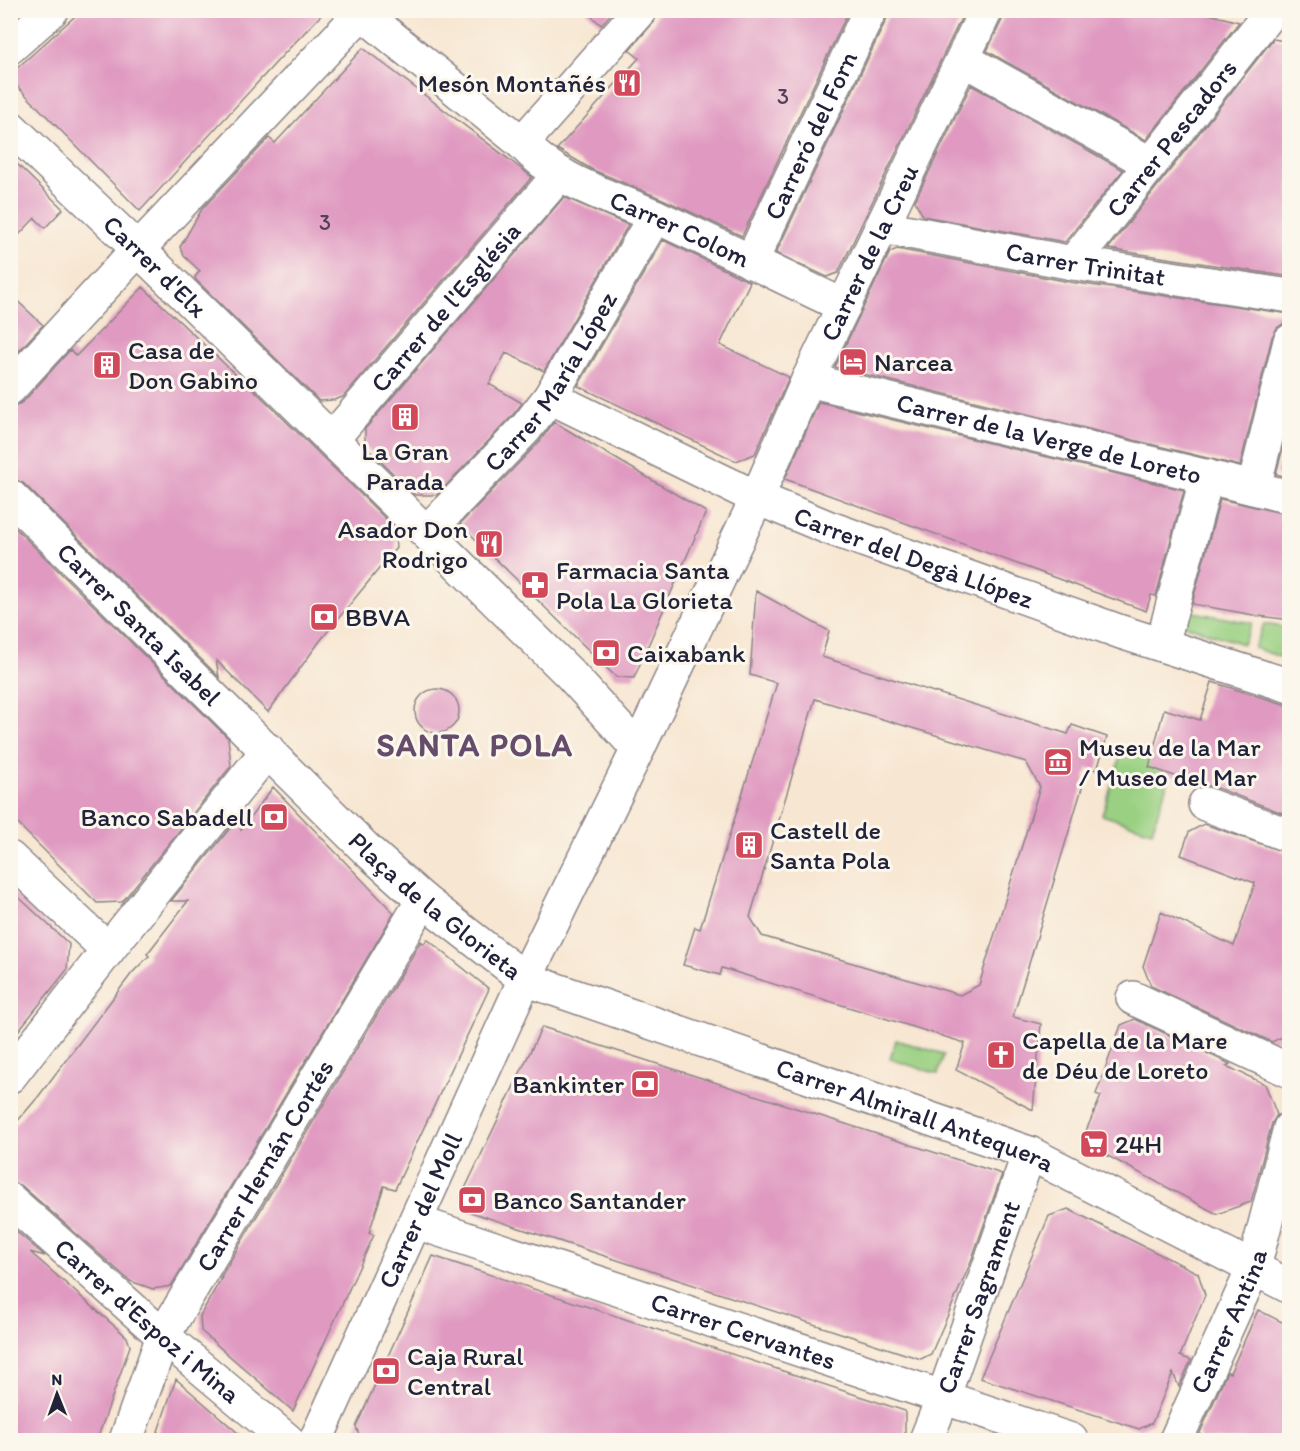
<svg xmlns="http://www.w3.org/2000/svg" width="1300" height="1451" font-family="Itim,sans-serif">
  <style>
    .green { fill: #9ad081; stroke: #5e795e; stroke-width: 1.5 }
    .building { fill: #e09ac1; fill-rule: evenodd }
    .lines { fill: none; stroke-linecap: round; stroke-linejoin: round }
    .minor-casing { stroke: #8c8486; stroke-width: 36 }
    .minor { stroke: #fff; stroke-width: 33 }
    .labels { text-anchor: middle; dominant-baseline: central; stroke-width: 6; stroke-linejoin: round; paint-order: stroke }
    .number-label { font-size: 22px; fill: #52405c }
    .poi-label { font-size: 26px; fill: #22223b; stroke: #fbf7ec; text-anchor: start }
    .street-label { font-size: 26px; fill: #22223b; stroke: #fbf7ec }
    .district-label { font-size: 32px; font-weight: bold; letter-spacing: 1.5px; fill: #644c6a; stroke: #fbf7ec }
  </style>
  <rect width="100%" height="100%" fill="#fbf7ec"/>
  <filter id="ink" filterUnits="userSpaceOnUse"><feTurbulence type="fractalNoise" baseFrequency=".0167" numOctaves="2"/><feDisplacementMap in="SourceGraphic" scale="12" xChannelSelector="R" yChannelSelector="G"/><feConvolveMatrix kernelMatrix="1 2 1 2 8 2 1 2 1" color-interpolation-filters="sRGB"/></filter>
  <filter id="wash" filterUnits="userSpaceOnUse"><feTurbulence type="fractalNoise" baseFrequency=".008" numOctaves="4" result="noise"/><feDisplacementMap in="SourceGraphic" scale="24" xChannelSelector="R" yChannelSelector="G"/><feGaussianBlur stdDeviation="1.35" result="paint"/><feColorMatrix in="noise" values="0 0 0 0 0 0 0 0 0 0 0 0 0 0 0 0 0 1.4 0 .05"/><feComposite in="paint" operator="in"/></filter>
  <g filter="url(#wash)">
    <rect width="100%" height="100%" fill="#f7e6d1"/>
    <path class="green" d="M1188 611 1252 623 1243 644 1187 626 1185 624Z
      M1264 624 1289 628V660L1254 648Z
      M1123 749 1173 765 1152 831 1102 815Z
      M896 1040 944 1054 938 1074 890 1059Z"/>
    <g id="blocks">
      <path class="building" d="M82 10H326L282 56 140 211 15 84 16 69Z
        M585 10H614L601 25Z
        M658 10H849L742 236 665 200 593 170 557 149 639 58 629 50 654 22Z
        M888 10H965L838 273 827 277 776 253 887 18Z
        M1004 10H1194L1239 22 1146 140 987 51 1003 18Z
        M1273 39 1290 42V202L1285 276 1108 249Z
        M363 48 532 177 343 397 334 400 319 401 196 280 195 277 200 271 184 256 180 247 202 209 269 138 275 143Z
        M971 85 1123 170 1065 242 923 216 915 201Z
        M10 157 63 209 45 228 35 218 10 244Z
        M564 197 628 225 544 371 506 353 489 384 522 403 512 416 437 495H415L365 446V429Z
        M663 240 750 282 720 345 789 377 755 454 736 461 578 386Z
        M897 249 1070 282 1290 314V323H1284L1277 328 1272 337 1240 466 835 367 890 252Z
        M143 287 249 387 247 383 394 527 396 548 320 641 268 712 216 660 219 677 23 483 10 478V406H16L24 401 70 350 76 356Z
        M10 294 43 325 10 360Z
        M819 402 1184 490 1156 596 1151 595 1146 611 785 479Z
        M1290 421V478L1276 474Z
        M554 422 706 512 634 678 616 677 460 524 540 441Z
        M1220 499 1290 515V620L1259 616 1192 604Z
        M10 523 228 738 231 766 122 902 97 903 10 816Z
        M756 591 829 631 822 657 1068 734 1072 725 1107 737 1097 770 1088 768 1013 1017 1041 1024 1033 1110 956 1070 965 1043 722 968 720 975 683 965 695 927 700 929 777 683 750 675ZM815 699 1026 762 1040 787 979 985 960 995 762 936 750 917Z
        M1212 682 1290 706V816L1212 786H1203L1149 767 1164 709 1200 720Z
        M415 711a22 22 0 1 1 44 0a22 22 0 1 1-44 0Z
        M273 787 394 913 171 1286 153 1289 130 1281 22 1186 10 1182V1130L38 1097 132 973 149 956 147 954 188 901H171L239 817 241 830Z
        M1204 824 1290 854V1033L1272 1042 1151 986 1143 966 1161 912 1234 946 1255 883 1181 855 1189 832Z
        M10 889 69 944 67 970 10 1041Z
        M427 939 489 989 395 1189 384 1186 369 1233 374 1235 293 1411 201 1331 200 1316 222 1277 220 1278 421 941 424 944Z
        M1135 1019 1230 1064 1226 1066 1265 1084 1277 1115 1272 1123 1251 1202 1217 1214 1091 1147 1086 1131 1101 1096 1096 1094 1121 1025Z
        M542 1027 1002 1174 970 1264 931 1354 921 1359 905 1354 467 1211 461 1197Z
        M1068 1209 1198 1273 1205 1295 1180 1356 1191 1360 1179 1387 1173 1373 1152 1423 1139 1429 980 1378 1049 1216Z
        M10 1226 45 1256 30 1252 127 1337 130 1346 97 1440H10Z
        M433 1256 905 1411V1440H361L356 1427Z
        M1258 1310 1290 1326V1440H1201L1199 1435 1227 1372 1230 1373Z
        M176 1379 246 1440H155Z"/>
    </g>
  </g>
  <g filter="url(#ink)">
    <use href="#blocks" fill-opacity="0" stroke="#8c8486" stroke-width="1.5"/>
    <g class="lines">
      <g class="minor-casing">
        <g id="minor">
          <path id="s1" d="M362 13 522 143C557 182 610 196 657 217 720 246 781 276 844 306"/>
          <path d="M10 47 52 10"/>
          <path d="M963 59 1151 164"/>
          <path id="s2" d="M10 127 138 249 570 674 638 749"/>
          <path d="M522 143 640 10"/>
          <path id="s3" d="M883 227 1073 263 1290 296"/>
          <path id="s4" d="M751 262 870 10"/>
          <path id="s5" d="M1073 263 1270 13"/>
          <path id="s6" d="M808 380 1290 497"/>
          <path d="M10 388 138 249 364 10"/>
          <path id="s7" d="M550 397 757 498 827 527 1121 632 1290 686"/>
          <path id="s8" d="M332 439 559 175"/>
          <path d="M1254 487 1290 341"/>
          <path id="s9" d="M10 496 367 850 423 900 525 979 1029 1153 1290 1287"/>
          <path id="s10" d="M427 532 526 428 550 397 655 216"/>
          <path d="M1162 645 1207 476"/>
          <path d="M1205 804 1290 836"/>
          <path d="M10 858 108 950"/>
          <path d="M1133 998 1290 1071"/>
          <path d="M10 1076 108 950 268 750"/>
          <path id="s11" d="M10 1200 163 1336 287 1440"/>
          <path id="s12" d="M416 1222 1071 1440"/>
          <path id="s13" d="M126 1440 163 1336 423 900"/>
          <path id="s14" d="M316 1440 525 979 638 749 757 498 808 380 986 10"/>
          <path id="s15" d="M926 1440 943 1398 1029 1153"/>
          <path id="s16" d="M1176 1440 1254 1267 1290 1128"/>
        </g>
      </g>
      <use href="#minor" class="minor"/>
    </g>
  </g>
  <defs>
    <g id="restaurant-square" transform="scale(1.5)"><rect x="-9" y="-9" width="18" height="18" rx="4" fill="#d1495b" stroke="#fbf7ec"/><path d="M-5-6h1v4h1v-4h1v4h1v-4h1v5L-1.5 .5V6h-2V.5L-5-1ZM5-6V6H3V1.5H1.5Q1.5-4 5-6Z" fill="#fff"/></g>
    <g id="hotel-square" transform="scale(1.5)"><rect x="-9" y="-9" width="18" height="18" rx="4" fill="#d1495b" stroke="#fbf7ec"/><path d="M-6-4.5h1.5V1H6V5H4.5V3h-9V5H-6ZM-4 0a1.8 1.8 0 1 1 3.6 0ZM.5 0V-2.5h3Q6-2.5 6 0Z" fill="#fff"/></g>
    <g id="building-square" transform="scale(1.5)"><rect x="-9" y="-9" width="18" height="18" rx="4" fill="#d1495b" stroke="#fbf7ec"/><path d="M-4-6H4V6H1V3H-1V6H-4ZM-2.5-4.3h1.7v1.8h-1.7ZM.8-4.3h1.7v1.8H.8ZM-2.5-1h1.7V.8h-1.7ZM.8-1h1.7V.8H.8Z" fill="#fff"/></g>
    <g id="pharmacy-square" transform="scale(1.5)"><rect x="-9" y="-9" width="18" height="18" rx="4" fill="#d1495b" stroke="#fbf7ec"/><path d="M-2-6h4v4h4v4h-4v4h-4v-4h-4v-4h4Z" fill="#fff"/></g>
    <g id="bank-square" transform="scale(1.5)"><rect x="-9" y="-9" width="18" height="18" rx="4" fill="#d1495b" stroke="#fbf7ec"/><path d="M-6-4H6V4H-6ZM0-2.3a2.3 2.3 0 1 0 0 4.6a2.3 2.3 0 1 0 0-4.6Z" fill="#fff"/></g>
    <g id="museum-square" transform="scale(1.5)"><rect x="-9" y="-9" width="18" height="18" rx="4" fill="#d1495b" stroke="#fbf7ec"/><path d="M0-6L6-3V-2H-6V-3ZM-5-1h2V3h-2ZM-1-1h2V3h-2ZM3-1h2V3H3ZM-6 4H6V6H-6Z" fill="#fff"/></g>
    <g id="church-square" transform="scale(1.5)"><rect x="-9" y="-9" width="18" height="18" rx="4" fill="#d1495b" stroke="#fbf7ec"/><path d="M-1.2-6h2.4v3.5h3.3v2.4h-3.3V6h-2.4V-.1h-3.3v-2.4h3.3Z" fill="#fff"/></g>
    <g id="supermarket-square" transform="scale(1.5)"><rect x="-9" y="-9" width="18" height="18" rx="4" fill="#d1495b" stroke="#fbf7ec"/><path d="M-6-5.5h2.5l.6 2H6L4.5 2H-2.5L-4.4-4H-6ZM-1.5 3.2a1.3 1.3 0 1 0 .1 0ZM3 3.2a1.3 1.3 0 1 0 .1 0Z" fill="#fff"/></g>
  </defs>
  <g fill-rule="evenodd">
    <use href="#restaurant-square" x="627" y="83"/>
    <use href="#hotel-square" x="853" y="362"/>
    <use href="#building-square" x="107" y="365"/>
    <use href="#building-square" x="405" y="417"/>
    <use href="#restaurant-square" x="489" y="544"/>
    <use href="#pharmacy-square" x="535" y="585"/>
    <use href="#bank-square" x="324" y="617"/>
    <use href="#bank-square" x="606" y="653"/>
    <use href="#museum-square" x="1058" y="762"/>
    <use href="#bank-square" x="274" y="817"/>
    <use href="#building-square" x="749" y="845"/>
    <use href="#church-square" x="1001" y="1055"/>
    <use href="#bank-square" x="645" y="1084"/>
    <use href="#supermarket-square" x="1094" y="1144"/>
    <use href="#bank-square" x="472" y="1200"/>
    <use href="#bank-square" x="386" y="1371"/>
  </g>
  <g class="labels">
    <g class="number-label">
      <text x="783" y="96">3</text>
      <text x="325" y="222">3</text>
    </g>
    <g class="poi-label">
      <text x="606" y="83" text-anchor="end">Mesón Montañés</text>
      <text x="128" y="350">Casa de<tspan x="128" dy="30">Don Gabino</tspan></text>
      <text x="874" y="362">Narcea</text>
      <text x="405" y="451" text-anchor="middle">La Gran<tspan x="405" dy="30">Parada</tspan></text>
      <text x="468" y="529" text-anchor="end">Asador Don<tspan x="468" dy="30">Rodrigo</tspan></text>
      <text x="556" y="570">Farmacia Santa<tspan x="556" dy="30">Pola La Glorieta</tspan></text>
      <text x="345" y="617">BBVA</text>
      <text x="627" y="653">Caixabank</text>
      <text x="1079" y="747">Museu de la Mar<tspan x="1079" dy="30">/ Museo del Mar</tspan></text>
      <text x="253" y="817" text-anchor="end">Banco Sabadell</text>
      <text x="770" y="830">Castell de<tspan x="770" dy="30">Santa Pola</tspan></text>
      <text x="1022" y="1040">Capella de la Mare<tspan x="1022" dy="30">de Déu de Loreto</tspan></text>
      <text x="624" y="1084" text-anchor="end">Bankinter</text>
      <text x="1115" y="1144">24H</text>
      <text x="493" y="1200">Banco Santander</text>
      <text x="407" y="1356">Caja Rural<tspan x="407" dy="30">Central</tspan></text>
    </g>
    <g class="street-label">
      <text stroke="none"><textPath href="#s4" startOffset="140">Carreró del Forn</textPath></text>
      <text stroke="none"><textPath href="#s5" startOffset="159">Carrer Pescadors</textPath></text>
      <text stroke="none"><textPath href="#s1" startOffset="387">Carrer Colom</textPath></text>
      <text stroke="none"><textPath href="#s14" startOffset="1310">Carrer de la Creu</textPath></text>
      <text stroke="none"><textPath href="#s3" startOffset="206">Carrer Trinitat</textPath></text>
      <text stroke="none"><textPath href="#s2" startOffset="201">Carrer d'Elx</textPath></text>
      <text stroke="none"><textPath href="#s8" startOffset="174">Carrer de l'Església</textPath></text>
      <text stroke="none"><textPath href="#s10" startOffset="196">Carrer María López</textPath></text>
      <text stroke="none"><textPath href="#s6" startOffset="248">Carrer de la Verge de Loreto</textPath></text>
      <text stroke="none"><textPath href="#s7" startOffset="398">Carrer del Degà Llópez</textPath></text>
      <text stroke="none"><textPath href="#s9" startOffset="182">Carrer Santa Isabel</textPath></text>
      <text stroke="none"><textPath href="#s9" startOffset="591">Plaça de la Glorieta</textPath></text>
      <text stroke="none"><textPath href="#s9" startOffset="1120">Carrer Almirall Antequera</textPath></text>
      <text stroke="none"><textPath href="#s13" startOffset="309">Carrer Hernán Cortés</textPath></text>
      <text stroke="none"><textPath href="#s14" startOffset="252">Carrer del Moll</textPath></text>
      <text stroke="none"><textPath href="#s15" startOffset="152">Carrer Sagrament</textPath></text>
      <text stroke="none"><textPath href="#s16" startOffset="130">Carrer Antina</textPath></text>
      <text stroke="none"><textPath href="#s11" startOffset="183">Carrer d'Espoz i Mina</textPath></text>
      <text stroke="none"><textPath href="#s12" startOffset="345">Carrer Cervantes</textPath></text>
    </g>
    <g class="district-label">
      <text x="475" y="745">SANTA POLA</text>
    </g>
  </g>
  <rect width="1300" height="1451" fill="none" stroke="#fbf7ec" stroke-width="36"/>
  <g transform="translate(57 1394) rotate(359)" stroke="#fbf7ec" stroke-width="4.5" paint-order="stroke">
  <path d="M0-4.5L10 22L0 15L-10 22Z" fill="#22223b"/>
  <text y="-9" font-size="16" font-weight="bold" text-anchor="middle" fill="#22223b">N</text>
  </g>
</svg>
